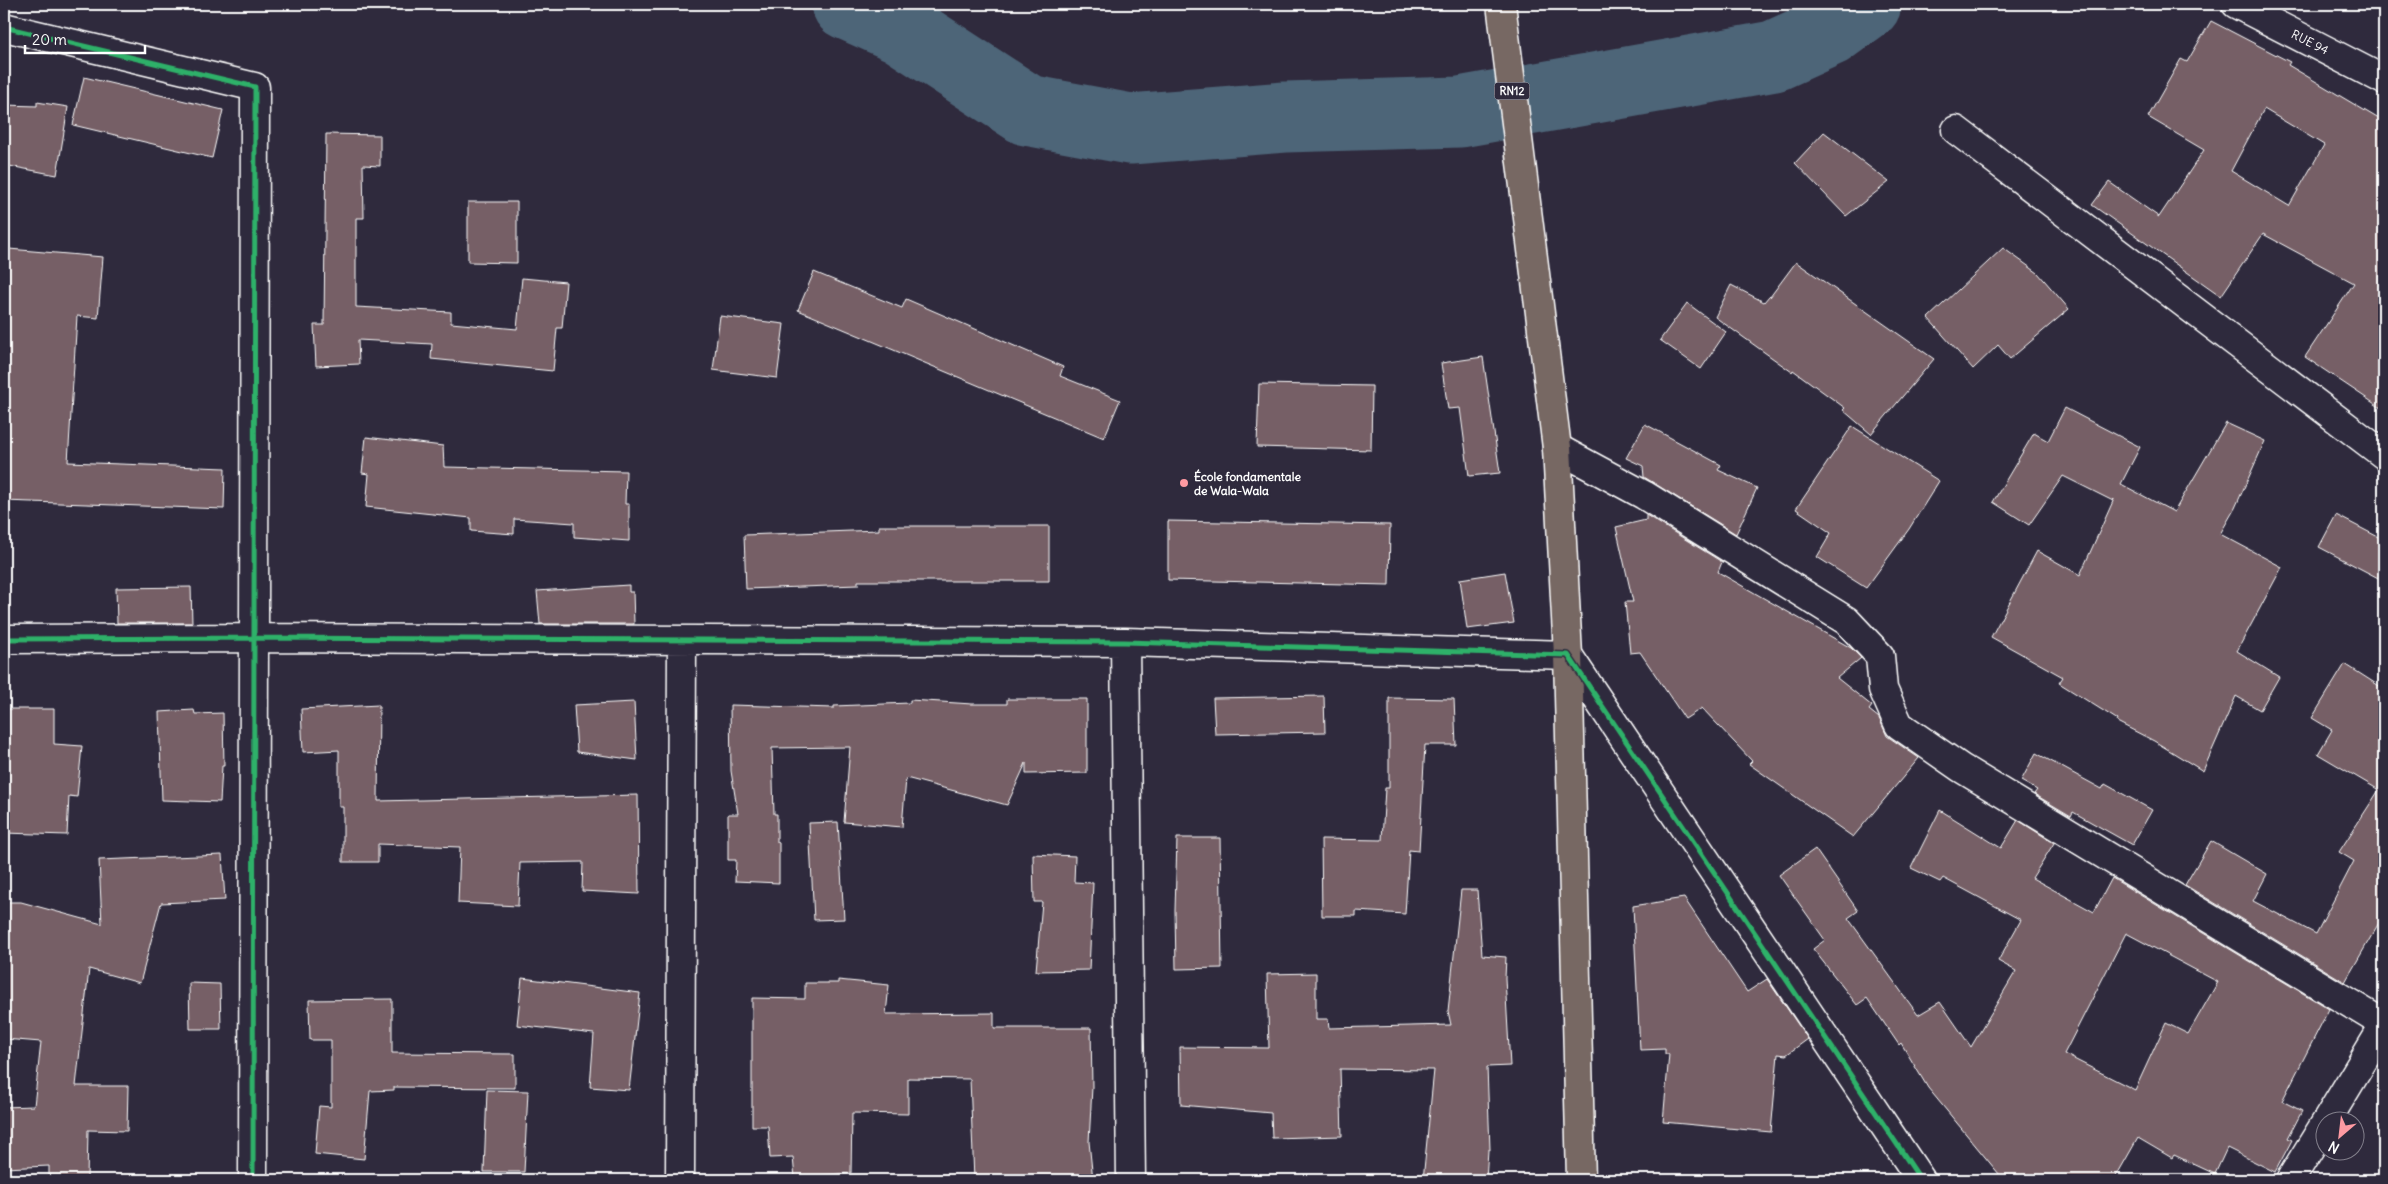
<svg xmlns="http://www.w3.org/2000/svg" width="2388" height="1184" font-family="Delius,sans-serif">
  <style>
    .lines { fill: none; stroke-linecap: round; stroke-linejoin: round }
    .river { stroke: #4d6578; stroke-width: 71 }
    .building { fill: #765f66; stroke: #fff; fill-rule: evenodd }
    .minor-casing { stroke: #fff; stroke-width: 31 }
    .primary-casing { stroke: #fff; stroke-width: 31 }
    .minor { stroke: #2f2a3d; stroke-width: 28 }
    .primary { stroke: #776864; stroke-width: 28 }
    .cycleway-casing { stroke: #2f2a3d; stroke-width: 8 }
    .cycleway { stroke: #2db169; stroke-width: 5 }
    .poi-dot { fill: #ff9aa2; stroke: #2f2a3d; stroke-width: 2 }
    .labels { text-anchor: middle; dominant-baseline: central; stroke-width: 4.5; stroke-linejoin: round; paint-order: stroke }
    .shield { fill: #2f2a3d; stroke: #c1bfc5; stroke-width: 1 }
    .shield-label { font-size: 11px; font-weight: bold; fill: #fff }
    .street-label { font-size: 12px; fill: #fff; stroke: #2f2a3d }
    .poi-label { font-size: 12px; font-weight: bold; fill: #fff; stroke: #2f2a3d; text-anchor: start }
  </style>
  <rect width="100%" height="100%" fill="#2f2a3d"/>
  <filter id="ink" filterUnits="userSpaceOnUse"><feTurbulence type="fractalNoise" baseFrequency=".02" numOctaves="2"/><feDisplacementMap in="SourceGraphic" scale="10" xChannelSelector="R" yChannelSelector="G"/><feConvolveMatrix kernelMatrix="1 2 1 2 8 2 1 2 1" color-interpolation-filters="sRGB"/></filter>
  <g filter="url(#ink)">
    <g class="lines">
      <path class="river" d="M847 4 901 28 1027 110 1130 129 1285 117 1460 112 1774 56 1829 31 1866 4"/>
    </g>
    <path class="building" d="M2211 21 2290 62 2288 65 2384 122V410L2305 357 2354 283 2263 234 2221 296 2092 205 2109 182 2159 217 2204 150 2148 117 2181 59 2187 62ZM2264 109 2324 145 2289 206 2231 171Z
      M84 77 223 110 212 158 73 125Z
      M37 102 68 107 57 175 4 165V105L37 106Z
      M1824 132 1889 182 1846 216 1795 163Z
      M326 134 380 135V166L363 165 364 218H356V307L451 312V323L517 329 522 278 566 282 562 328H557L553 371 431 359 432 344 358 340 359 364 316 366 314 325H324Z
      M468 202H517V263L468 262Z
      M2003 248 2038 273 2069 309 2010 359 1998 345 1973 369 1928 318Z
      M9 249 103 257 98 318 77 316 68 462 225 468 224 509 4 501V304Z
      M1796 262 1934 359 1871 434 1843 410 1845 408 1793 370 1792 372 1715 317 1731 285 1764 302 1769 296 1770 297Z
      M814 272 902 308 906 299 1063 367 1060 376 1120 400 1104 438 798 310Z
      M1687 303 1726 332 1701 369 1660 340Z
      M720 316 784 324 777 378 713 370Z
      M1483 357 1500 473 1469 476 1460 408 1448 409 1441 363Z
      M1259 384 1372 386 1371 450 1257 447Z
      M2065 408 2140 447 2121 484 2174 512 2226 423 2265 441 2235 508 2220 534 2282 567 2237 651 2279 677 2260 710 2236 696 2203 771 2154 741 2117 722 2118 720 2059 683 2063 677 1991 637 2037 551 2080 575 2114 499 2113 501 2063 476 2029 525 1993 502 2034 433 2048 441Z
      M1645 424 1721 465 1718 470 1757 488 1736 534 1644 477 1643 466 1626 458Z
      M1852 426 1939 481 1909 529 1866 588 1817 557 1831 533 1796 509Z
      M366 437 443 446 444 467 626 471 625 504H629V541L574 537V523L514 519V534L471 531V518L366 507 369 474 362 473Z
      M1646 515 1722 562 1718 572 1851 648 1861 658 1837 678 1872 706 1869 710 1879 718 1887 736 1919 758 1853 837 1749 764 1752 761 1702 708 1685 719 1640 652 1630 653 1625 602H1633L1616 527 1646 520Z
      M2336 515 2384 540V581L2319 547Z
      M1168 521 1390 525 1389 585 1168 580Z
      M879 526H1049V581H858V585L746 589 744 535 879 530Z
      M1505 572 1514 623 1467 629 1460 579Z
      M629 585V592H633L634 624H540L537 591Z
      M191 587 192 623H117L116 588Z
      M2345 664 2384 689V914L2345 982 2185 885 2211 841 2267 874 2253 901 2316 934 2354 861 2339 852 2379 790 2318 754 2332 730 2312 718Z
      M1324 696 1325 732 1215 734 1213 698Z
      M1389 698 1454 699 1456 745H1425L1419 851 1409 850 1405 914 1356 911V916H1322L1321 839 1382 840 1385 788H1389Z
      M1007 699H1087V773L1026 774V763L1007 805 906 778 902 827 844 822 850 747 772 748 774 814H777V842L779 843V883L735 881 736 860H728V814H738L731 771 730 705 834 708V706L910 703V700L972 704H1007Z
      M634 702 637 760 577 752 574 705Z
      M379 705 378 801 638 795 639 894 582 891 583 862 520 863 518 906 458 903 460 847 378 844V862H343V807H339V750L303 752 301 709Z
      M4 709H54V744L82 746 77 797 69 796 67 835 4 833Z
      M194 710 195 714 223 713 224 766H222L220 802 162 800 159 712Z
      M2036 753 2102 789 2105 784 2152 810 2132 845 2073 812 2071 816 2034 794 2037 790 2021 781Z
      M1940 810 2001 848 2018 820 2054 843 2032 878 2094 912 2112 878 2329 1009 2282 1101 2302 1111 2288 1138 2292 1140 2275 1172 2227 1148 2215 1174 2174 1155 2172 1158 2138 1138 2114 1180H2004L1928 1088 1901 1043 1899 1045 1867 998 1857 1005 1813 949 1825 940 1779 875 1815 849 1858 911 1848 918 1918 1015 1940 1002 1971 1047 2016 971 1998 961 2021 920 1943 878 1940 882 1911 868ZM2126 933 2218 982 2188 1034 2166 1023 2135 1090 2064 1054Z
      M838 822 844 919 814 920 809 823Z
      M1177 838H1220L1222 968 1176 969 1175 911Z
      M1033 854 1075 856 1074 882 1093 883 1089 970 1036 971 1042 902H1034Z
      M222 855 225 900 161 903 140 983 89 969 76 1086H128L127 1131 88 1130 87 1180H49V1166L4 1168V1107L34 1106 41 1042 4 1039V902H21L102 924 99 860Z
      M1461 890H1477L1482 955 1506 957 1505 978 1510 1066 1487 1067 1490 1150H1488L1486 1180H1423L1434 1070 1340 1069 1342 1136 1272 1138 1271 1113 1181 1105 1180 1047 1269 1048 1267 974 1316 973V1019H1328L1329 1028 1451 1025 1448 1011Z
      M1684 898 1747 992 1767 979 1808 1039 1786 1055 1778 1054 1771 1132 1663 1122 1669 1054H1665V1049L1640 1050 1633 906Z
      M522 978 640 993 629 1090 590 1087 594 1034 517 1025Z
      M838 980 889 985 886 1014 994 1013V1028H1091L1092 1087 1089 1142 1093 1180H974L970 1079 908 1078V1114L852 1113 851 1173 795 1178 793 1157 770 1158 768 1126H752V998L805 999V983H838Z
      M189 983 220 984 221 1029H190Z
      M392 999V1053L515 1054V1088L394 1087V1090L370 1091 364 1159 315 1154 319 1106 331 1107V1040H310L309 1000Z
      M487 1090 528 1091 524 1172H484Z"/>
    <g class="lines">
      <g class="minor-casing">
        <path id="minor" d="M2236 4 2384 80
          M4 27 255 87 253 1180
          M1956 130 2384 455
          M1557 448 1644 495 1847 621 1880 656 1883 689 1899 725 1961 768 2384 1024
          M4 639 255 638 1125 642 1568 655 1921 1180
          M1125 642 1131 1180
          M2326 1122 2384 1026
          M680 1180 682 640
          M2290 1180 2326 1122"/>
      </g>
      <g class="primary-casing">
        <path id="primary" d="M1501 4 1557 448 1568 655 1581 1180"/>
      </g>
      <use href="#minor" class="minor"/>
      <use href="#primary" class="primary"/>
      <g class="cycleway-casing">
        <path id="cycleway" d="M4 27 255 87 253 1180
          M4 639 255 638 1125 642 1568 655 1921 1180"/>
      </g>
      <use href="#cycleway" class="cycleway"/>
    </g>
  </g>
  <circle class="poi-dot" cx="1184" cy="483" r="5"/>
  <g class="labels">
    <rect class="shield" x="1494.5" y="82.5" width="35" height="17" rx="4"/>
    <g class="shield-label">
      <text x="1512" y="91">RN12</text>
    </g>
    <g class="street-label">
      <text transform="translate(2310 42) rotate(27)">RUE 94</text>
    </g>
    <g class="poi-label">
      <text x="1194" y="476">École fondamentale<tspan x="1194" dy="14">de Wala-Wala</tspan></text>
    </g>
  </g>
  <rect width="2388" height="1184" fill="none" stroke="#2f2a3d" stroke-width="20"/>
  <rect x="10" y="10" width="2368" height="1164" fill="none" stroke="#fff" stroke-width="2" filter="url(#ink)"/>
  <g transform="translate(2340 1136) rotate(208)"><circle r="24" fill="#2f2a3d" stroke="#827f8b"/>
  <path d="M0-4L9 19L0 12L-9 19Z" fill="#ff9aa2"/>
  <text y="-8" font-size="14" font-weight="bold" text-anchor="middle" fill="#ffffff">N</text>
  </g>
  <path d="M25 45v8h120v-8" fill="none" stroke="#ffffff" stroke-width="2.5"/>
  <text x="32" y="45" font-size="15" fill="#ffffff" stroke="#2f2a3d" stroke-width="4" paint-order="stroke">20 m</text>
</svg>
